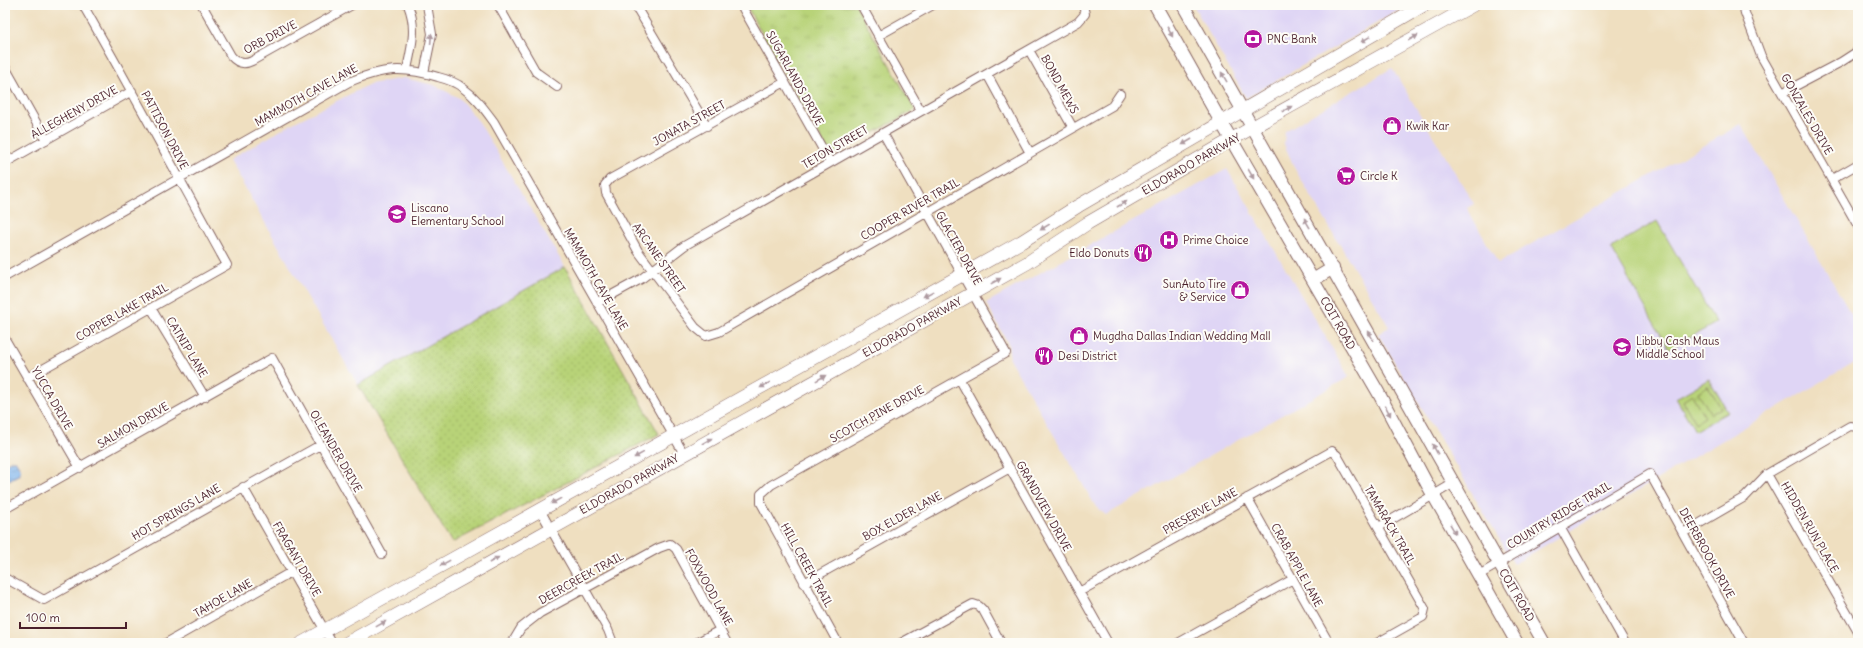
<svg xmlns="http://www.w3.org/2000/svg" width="1863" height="648" font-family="Delius,sans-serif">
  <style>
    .built { fill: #dfd5f5 }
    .grass { fill: url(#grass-dots); stroke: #817952 }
    .park { fill: url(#park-tufts); stroke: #817952 }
    .pitch { fill: #b8d378; stroke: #817952 }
    .water { fill: url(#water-waves); stroke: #64698c }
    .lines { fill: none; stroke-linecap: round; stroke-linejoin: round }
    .minor-casing { stroke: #84625f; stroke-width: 10 }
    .secondary-casing { stroke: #84625f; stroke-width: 14 }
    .primary-casing { stroke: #84625f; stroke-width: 14 }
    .minor { stroke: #fff; stroke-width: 8 }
    .secondary { stroke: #fff; stroke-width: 12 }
    .primary { stroke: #fff; stroke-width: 13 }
    .oneway { fill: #ae9aa0 }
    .labels { text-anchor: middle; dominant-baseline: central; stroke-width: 4; stroke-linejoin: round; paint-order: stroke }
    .street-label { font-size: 11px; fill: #4a1f2b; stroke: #fdfcf7 }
    .poi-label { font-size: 11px; fill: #4a1f2b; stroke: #fdfcf7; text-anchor: start }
  </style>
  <defs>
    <pattern id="grass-dots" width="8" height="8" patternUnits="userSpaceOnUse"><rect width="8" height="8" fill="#b8d378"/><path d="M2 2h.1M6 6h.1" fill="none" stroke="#a0b568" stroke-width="1.8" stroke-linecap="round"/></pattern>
    <pattern id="park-tufts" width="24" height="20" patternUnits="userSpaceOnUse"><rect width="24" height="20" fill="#b8d378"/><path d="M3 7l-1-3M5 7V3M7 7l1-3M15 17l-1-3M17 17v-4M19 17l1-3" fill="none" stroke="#a0b568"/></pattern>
    <pattern id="water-waves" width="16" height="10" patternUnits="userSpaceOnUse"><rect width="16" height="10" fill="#7eb3ec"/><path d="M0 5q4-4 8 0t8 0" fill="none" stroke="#6991bf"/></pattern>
  </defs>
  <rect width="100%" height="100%" fill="#fdfcf7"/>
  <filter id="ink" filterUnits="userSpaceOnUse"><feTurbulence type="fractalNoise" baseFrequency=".025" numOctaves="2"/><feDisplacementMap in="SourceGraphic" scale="8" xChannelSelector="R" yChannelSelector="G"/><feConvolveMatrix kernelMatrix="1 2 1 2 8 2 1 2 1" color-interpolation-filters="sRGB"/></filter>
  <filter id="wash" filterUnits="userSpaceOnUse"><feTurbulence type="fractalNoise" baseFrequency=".012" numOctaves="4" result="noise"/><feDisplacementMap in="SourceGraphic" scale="16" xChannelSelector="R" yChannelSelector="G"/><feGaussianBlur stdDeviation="0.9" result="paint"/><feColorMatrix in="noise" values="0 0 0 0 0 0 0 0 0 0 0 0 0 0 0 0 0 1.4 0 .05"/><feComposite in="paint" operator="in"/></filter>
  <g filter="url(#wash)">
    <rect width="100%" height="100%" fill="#efdfc0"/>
    <path class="built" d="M1193 5H1408L1246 98Z
      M1392 68 1474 204 1467 208 1498 263 1741 124 1858 326V360L1514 564 1378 334 1389 327 1296 171 1284 144 1285 131Z
      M404 78 434 85 459 98 479 122 565 267 358 385 229 160 295 122 370 84Z
      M1227 169 1349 377 1106 515 1096 507 1010 360 1008 343 986 303Z"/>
    <path class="grass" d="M565 267 659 434 452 543 358 385Z"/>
    <path class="park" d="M746 5H856L915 110 831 156Z
      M1709 379 1728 412 1695 431 1676 398Z"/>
    <path class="pitch" d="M1657 221 1716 323 1669 349 1611 248Z
      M1708 386 1721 408 1711 414 1698 392Z
      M1692 395 1705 417 1695 423 1683 401Z"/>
    <path class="water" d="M12 460 13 462 15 460 21 470 19 472 20 474 9 480 5 474V464Z"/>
  </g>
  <g filter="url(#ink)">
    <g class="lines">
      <g class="minor-casing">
        <path id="minor" d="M202 5 231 56C237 63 244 65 252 61L352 5
          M498 5 536 72 557 87
          M635 5 707 126
          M741 5 830 162
          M861 5 921 111
          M1746 5 1744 9 1745 13 1761 56 1858 226
          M878 36 933 5
          M1029 50 1073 128
          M5 67 46 140
          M407 69C412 46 417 27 408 5
          M424 73 432 34 427 5
          M987 74 1030 153
          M785 82 610 179 605 185 606 193 638 251 695 327 706 336 719 332 1112 106 1120 94
          M1782 93 1841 62 1858 51
          M5 163 132 91
          M1832 179 1858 164
          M5 277 349 82C383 68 403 66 438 77 446 79 457 83 463 88 476 97 485 110 494 122L684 454
          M597 303 641 279 684 246 1078 22 1085 14 1083 5
          M151 308 205 397
          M5 339 80 468
          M27 378 227 265C179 178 132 91 83 5
          M960 380 1108 643
          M1767 474 1858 632
          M243 487 332 643
          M1247 498 1329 643
          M5 509 272 358 382 554
          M540 510 608 630 613 643
          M1379 527 1454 483
          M1560 527 1625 643
          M1683 533 1745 497 1767 474 1850 426 1858 427
          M1479 575 1650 474 1744 643
          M5 578 44 600 320 445
          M804 583 1010 468
          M1079 592 1332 451 1337 455 1425 609 1423 617 1377 643
          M166 643 291 572
          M512 643 521 628 540 613 659 548 670 544 676 549 727 643
          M696 643 720 630
          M838 643 761 503V494L771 485 1006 353 883 133
          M901 643 973 604 979 606 983 610 1001 643
          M1178 643 1293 579"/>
      </g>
      <g class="secondary-casing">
        <path id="secondary" d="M1155 5 1221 122 1378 392 1427 484 1517 643
          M1183 5 1544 643
          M1313 280 1333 268"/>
      </g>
      <g class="primary-casing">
        <path id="primary" d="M302 643 1021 242 1078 206 1424 5
          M347 643 1027 263 1088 223 1253 127 1473 5"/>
      </g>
      <use href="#minor" class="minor"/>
      <use href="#secondary" class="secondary"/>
      <use href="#primary" class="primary"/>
    </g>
    <defs><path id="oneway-solid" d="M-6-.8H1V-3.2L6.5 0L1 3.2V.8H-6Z"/></defs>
    <g class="oneway">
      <use href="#oneway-solid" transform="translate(1170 32) rotate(61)"/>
      <use href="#oneway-solid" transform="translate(1413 38) rotate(-29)"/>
      <use href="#oneway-solid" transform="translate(431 39) rotate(-85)"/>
      <use href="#oneway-solid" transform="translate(1366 39) rotate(149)"/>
      <use href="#oneway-solid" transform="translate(1224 77) rotate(-120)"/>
      <use href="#oneway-solid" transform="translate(1287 109) rotate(-29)"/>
      <use href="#oneway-solid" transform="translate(1187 142) rotate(150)"/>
      <use href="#oneway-solid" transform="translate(1251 174) rotate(60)"/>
      <use href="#oneway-solid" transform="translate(1122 204) rotate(-30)"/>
      <use href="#oneway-solid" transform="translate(1307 223) rotate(-120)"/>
      <use href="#oneway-solid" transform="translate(1045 227) rotate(148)"/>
      <use href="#oneway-solid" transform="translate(996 281) rotate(-29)"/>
      <use href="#oneway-solid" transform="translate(928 294) rotate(151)"/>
      <use href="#oneway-solid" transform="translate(1371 336) rotate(-119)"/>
      <use href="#oneway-solid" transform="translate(821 378) rotate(-29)"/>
      <use href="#oneway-solid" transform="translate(765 385) rotate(151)"/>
      <use href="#oneway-solid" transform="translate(1388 411) rotate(62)"/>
      <use href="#oneway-solid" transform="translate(707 441) rotate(-29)"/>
      <use href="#oneway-solid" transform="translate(1435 449) rotate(-119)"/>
      <use href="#oneway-solid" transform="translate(639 455) rotate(151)"/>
      <use href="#oneway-solid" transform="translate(556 501) rotate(151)"/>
      <use href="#oneway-solid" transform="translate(1453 529) rotate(60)"/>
      <use href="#oneway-solid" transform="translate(494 560) rotate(-30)"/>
      <use href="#oneway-solid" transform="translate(445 563) rotate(151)"/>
      <use href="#oneway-solid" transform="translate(381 624) rotate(-29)"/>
    </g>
  </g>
  <defs>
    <g id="bank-disc" transform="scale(1)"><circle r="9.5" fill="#b5179e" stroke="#fdfcf7"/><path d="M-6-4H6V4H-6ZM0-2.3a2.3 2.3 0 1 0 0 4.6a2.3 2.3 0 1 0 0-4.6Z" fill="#fff"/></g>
    <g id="shop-disc" transform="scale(1)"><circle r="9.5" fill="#b5179e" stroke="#fdfcf7"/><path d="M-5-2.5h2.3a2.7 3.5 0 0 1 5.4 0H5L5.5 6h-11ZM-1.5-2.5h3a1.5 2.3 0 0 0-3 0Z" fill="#fff"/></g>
    <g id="supermarket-disc" transform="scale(1)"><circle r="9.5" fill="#b5179e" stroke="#fdfcf7"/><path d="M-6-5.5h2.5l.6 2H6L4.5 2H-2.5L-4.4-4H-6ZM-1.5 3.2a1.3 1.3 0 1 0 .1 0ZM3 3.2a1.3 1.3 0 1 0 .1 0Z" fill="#fff"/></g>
    <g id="school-disc" transform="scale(1)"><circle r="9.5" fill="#b5179e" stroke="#fdfcf7"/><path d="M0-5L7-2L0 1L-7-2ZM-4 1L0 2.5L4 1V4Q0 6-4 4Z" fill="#fff"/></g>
    <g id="hospital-disc" transform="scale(1)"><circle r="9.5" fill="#b5179e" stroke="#fdfcf7"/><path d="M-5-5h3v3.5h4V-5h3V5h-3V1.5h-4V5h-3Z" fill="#fff"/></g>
    <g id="restaurant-disc" transform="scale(1)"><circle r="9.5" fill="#b5179e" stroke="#fdfcf7"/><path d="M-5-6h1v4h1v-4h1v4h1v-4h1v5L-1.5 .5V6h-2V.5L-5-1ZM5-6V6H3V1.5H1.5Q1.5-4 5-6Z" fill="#fff"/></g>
  </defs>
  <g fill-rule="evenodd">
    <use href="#bank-disc" x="1253" y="39"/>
    <use href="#shop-disc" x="1392" y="126"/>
    <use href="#supermarket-disc" x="1346" y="176"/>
    <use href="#school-disc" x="397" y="214"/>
    <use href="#hospital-disc" x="1169" y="240"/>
    <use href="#restaurant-disc" x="1143" y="253"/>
    <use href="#shop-disc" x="1240" y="290"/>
    <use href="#shop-disc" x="1079" y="336"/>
    <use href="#school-disc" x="1622" y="347"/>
    <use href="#restaurant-disc" x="1044" y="356"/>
  </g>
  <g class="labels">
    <g class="street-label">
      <text transform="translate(270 37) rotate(-28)">ORB DRIVE</text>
      <text transform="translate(795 78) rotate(61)">SUGARLANDS DRIVE</text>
      <text transform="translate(1060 84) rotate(61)">BOND MEWS</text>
      <text transform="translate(306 95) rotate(-29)">MAMMOTH CAVE LANE</text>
      <text transform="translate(74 112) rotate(-29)">ALLEGHENY DRIVE</text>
      <text transform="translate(1807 114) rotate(60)">GONZALES DRIVE</text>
      <text transform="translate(689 123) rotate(-29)">JONATA STREET</text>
      <text transform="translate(165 130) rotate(62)">PATTISON DRIVE</text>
      <text transform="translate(835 147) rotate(-30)">TETON STREET</text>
      <text transform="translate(1191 164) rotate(-30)">ELDORADO PARKWAY</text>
      <text transform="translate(910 209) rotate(-30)">COOPER RIVER TRAIL</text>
      <text transform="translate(959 248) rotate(61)">GLACIER DRIVE</text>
      <text transform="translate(659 258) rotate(55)">ARCANE STREET</text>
      <text transform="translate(596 279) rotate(60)">MAMMOTH CAVE LANE</text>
      <text transform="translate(122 312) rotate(-30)">COPPER LAKE TRAIL</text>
      <text transform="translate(1338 323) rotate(60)">COIT ROAD</text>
      <text transform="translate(912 327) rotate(-29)">ELDORADO PARKWAY</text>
      <text transform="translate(187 347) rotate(59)">CATNIP LANE</text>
      <text transform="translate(52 398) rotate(60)">YUCCA DRIVE</text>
      <text transform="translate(877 414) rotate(-29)">SCOTCH PINE DRIVE</text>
      <text transform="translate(133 425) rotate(-30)">SALMON DRIVE</text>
      <text transform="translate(336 451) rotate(60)">OLEANDER DRIVE</text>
      <text transform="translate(629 484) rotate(-29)">ELDORADO PARKWAY</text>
      <text transform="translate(1044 506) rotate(61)">GRANDVIEW DRIVE</text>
      <text transform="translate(1200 511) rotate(-29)">PRESERVE LANE</text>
      <text transform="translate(176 512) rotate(-30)">HOT SPRINGS LANE</text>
      <text transform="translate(1559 515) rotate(-31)">COUNTRY RIDGE TRAIL</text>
      <text transform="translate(902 516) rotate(-29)">BOX ELDER LANE</text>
      <text transform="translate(1390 525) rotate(60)">TAMARACK TRAIL</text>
      <text transform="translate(1810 527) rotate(60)">HIDDEN RUN PLACE</text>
      <text transform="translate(1707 553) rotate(61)">DEERBROOK DRIVE</text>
      <text transform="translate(297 559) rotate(60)">FRAGANT DRIVE</text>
      <text transform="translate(807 565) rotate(61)">HILL CREEK TRAIL</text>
      <text transform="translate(1297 565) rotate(61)">CRAB APPLE LANE</text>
      <text transform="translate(581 578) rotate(-29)">DEERCREEK TRAIL</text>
      <text transform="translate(709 587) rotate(61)">FOXWOOD LANE</text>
      <text transform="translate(1517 595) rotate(60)">COIT ROAD</text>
      <text transform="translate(223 598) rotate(-30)">TAHOE LANE</text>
    </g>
    <g class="poi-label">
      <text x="1267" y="39">PNC Bank</text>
      <text x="1406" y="126">Kwik Kar</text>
      <text x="1360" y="176">Circle K</text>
      <text x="411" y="208">Liscano<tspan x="411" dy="13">Elementary School</tspan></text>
      <text x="1183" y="240">Prime Choice</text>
      <text x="1129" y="253" text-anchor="end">Eldo Donuts</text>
      <text x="1226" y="284" text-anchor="end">SunAuto Tire<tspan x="1226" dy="13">&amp; Service</tspan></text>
      <text x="1093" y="336">Mugdha Dallas Indian Wedding Mall</text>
      <text x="1636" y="341">Libby Cash Maus<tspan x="1636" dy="13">Middle School</tspan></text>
      <text x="1058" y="356">Desi District</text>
    </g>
  </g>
  <rect width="1863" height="648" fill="none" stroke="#fdfcf7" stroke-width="20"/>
  <path d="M20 622v6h106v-6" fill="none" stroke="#4a1f2b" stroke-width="2"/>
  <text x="26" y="622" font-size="12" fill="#4a1f2b" stroke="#fdfcf7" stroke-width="3" paint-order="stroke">100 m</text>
</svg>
